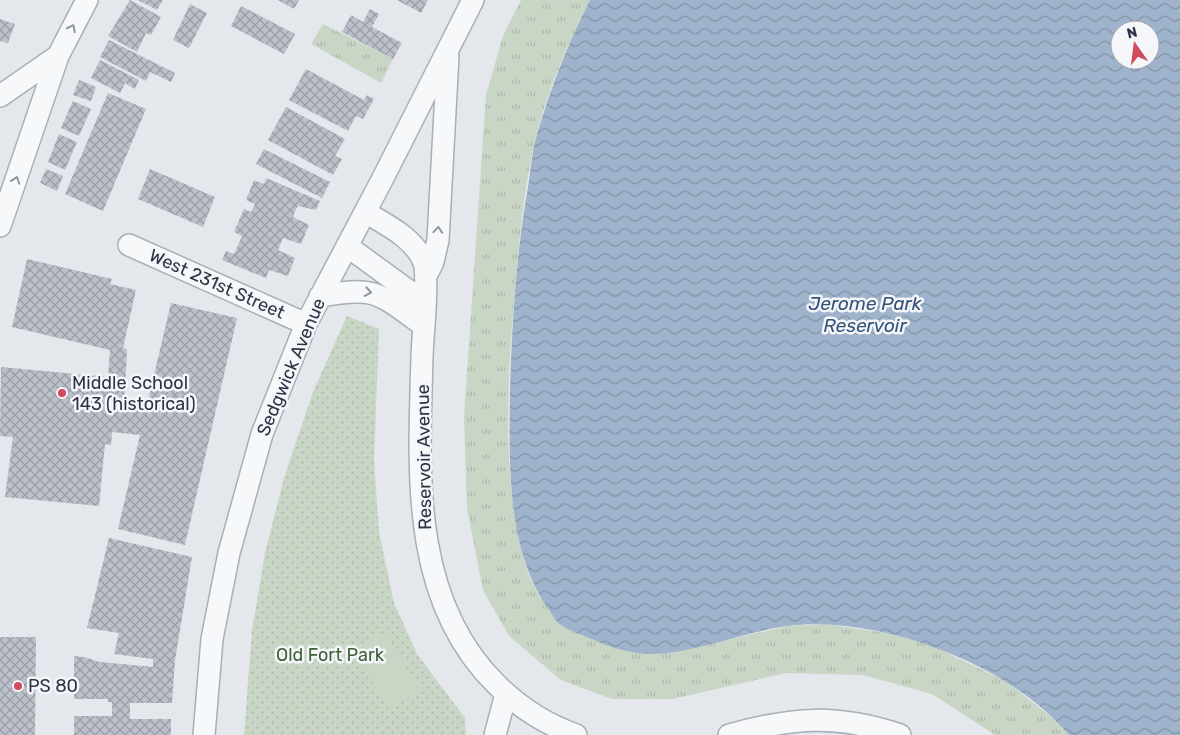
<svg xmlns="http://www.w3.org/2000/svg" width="1180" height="735" font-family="Rubik,sans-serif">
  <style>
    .grass { fill: url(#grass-tufts) }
    .park { fill: url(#park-dots) }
    .pitch { fill: #c9d6c5 }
    .water { fill: url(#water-waves); fill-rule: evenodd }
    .building { fill: url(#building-cross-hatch) }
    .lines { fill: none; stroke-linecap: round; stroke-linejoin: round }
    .minor-casing { stroke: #a9aeb7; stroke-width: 24 }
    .minor { stroke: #f7f8fa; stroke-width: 21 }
    .oneway { stroke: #9196a0 }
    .poi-dot { fill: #d1495b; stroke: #f4f6f9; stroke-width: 2 }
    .labels { text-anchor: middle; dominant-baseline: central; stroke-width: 5; stroke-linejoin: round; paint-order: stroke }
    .street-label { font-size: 18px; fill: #2b3445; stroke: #f4f6f9 }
    .poi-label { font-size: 18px; fill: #2b3445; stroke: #f4f6f9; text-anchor: start }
    .park-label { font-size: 18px; fill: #3f6138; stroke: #f4f6f9 }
    .water-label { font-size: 19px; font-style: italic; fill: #34527a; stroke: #f4f6f9 }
  </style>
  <defs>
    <pattern id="grass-tufts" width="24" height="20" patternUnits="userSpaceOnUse" patternTransform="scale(1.25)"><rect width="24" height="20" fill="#c9d6c5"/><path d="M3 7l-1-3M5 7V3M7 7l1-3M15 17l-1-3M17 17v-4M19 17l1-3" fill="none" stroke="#adb8ab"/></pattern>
    <pattern id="park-dots" width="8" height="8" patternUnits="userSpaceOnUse" patternTransform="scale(1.25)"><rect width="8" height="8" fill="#c9d6c5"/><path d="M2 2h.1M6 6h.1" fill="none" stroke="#adb8ab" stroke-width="1.8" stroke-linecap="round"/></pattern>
    <pattern id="water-waves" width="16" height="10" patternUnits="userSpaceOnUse" patternTransform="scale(1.25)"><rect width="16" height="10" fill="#9fb4cc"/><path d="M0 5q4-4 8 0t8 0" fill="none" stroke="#8293a7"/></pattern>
    <pattern id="building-cross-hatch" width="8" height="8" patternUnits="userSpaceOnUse" patternTransform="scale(1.25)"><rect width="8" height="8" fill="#bbc0ca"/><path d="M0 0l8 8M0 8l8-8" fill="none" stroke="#989da6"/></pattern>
  </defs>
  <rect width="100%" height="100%" fill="#e4e7ec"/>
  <path class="grass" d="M521 0H590C568 43 548 89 536 136 525 182 520 231 516 278 508 371 500 473 525 564 528 576 535 587 540 598L683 650 788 626 825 624 888 633 931 645 1007 682 1059 723 1069 735H995L932 694 863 675 786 673 673 699H612L561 680 509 636 483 590 467 509 464 417 486 95 503 36Z
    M323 24 393 59 381 83 311 44Z"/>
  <path class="park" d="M347 316 379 329 374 460 379 532 394 603 417 654 465 718 466 735H244L252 630 265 553 284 478 313 392Z"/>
  <path class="pitch" d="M385 632 420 691 389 709 354 650Z"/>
  <path class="water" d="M590 0H1180V735H1069C1010 664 878 614 787 626 742 632 697 653 652 654 632 654 612 648 594 640 583 635 570 631 561 625 556 622 553 616 550 611 506 553 509 460 510 390 512 322 516 254 528 187 531 169 532 151 537 134 551 87 568 43 590 0ZM1120 30H1150V60H1120Z"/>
  <path class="building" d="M130 0 161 17 151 35 146 33 137 52 108 36Z
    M138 0H163L157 10Z
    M278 0H299L294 9Z
    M397 0H428L421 13Z
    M190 4 207 13 189 48 173 40Z
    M241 6 295 34 284 54 231 26Z
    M370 9 379 14 372 27 402 43 393 59 342 32 351 15 363 22Z
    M0 19 15 24 8 43 0 41Z
    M109 40 175 73 171 82 150 72 146 81 100 57Z
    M100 60 139 80 135 89 125 83 120 93 91 78Z
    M306 69 364 100 367 95 374 99 363 119 356 116 348 131 289 100Z
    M79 80 96 87 91 101 73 95Z
    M108 93 146 109 103 211 65 194Z
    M73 101 91 109 79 136 61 128Z
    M286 107 345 139 335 156 342 159 333 175 268 140Z
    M59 134 77 142 65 170 48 162Z
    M264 149 330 182 322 198 256 164Z
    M46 169 63 176 57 191 40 183Z
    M150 169 215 197 203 227 138 199Z
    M266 178 320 201 316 210 298 206 295 211 293 217 309 225 301 244 283 238 278 250 295 258 288 276 269 270 266 278 222 260 226 251 234 254 242 236 234 232 244 209 251 212 255 204 246 200 254 180 264 184Z
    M27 259 112 279 110 284 136 290 123 348 127 349 124 407 146 409 171 303 237 318 185 545 118 529 140 435 112 432 111 445 105 444 99 506 5 497 13 437 0 436 1 367 108 377 110 350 12 327Z
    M109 538 192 557 175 660 172 703H130V719H171V735H74V716H112V702H108V699H74V656L84 657 100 662 153 667V659L114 654 119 633 87 628Z
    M0 637H36L35 735H0Z"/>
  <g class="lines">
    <g class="minor-casing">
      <path id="minor" d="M0 96 58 56
        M365 212C387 225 418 240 425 266 428 296 423 327 422 357 419 470 409 599 497 685 520 708 545 724 576 735
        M0 226 58 56 87 0
        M129 245 306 324
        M347 246 424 302
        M426 276 433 262 438 240 448 56
        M320 296C377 286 378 293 423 325
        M204 735 212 639 229 553 262 434 306 324 383 178 473 0
        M495 735 506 694
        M729 735C793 717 837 714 900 735"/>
    </g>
    <use href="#minor" class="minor"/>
  </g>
  <defs><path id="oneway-chevron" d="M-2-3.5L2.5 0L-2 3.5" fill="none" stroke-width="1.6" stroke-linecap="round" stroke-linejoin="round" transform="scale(1.25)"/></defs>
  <g class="oneway">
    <use href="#oneway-chevron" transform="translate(72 28) rotate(-63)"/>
    <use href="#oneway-chevron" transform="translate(16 180) rotate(-71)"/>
    <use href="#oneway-chevron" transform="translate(438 230) rotate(-86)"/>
    <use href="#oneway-chevron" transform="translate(368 292) rotate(10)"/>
  </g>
  <g class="poi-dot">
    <circle cx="62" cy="393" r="5"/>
    <circle cx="18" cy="686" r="5"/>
  </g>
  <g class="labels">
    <g class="street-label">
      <text transform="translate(217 284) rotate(24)">West 231st Street</text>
      <text transform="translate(291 367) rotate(-67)">Sedgwick Avenue</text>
      <text transform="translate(424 457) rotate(-91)">Reservoir Avenue</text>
    </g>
    <g class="poi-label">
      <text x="72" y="383">Middle School<tspan x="72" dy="21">143 (historical)</tspan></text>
      <text x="28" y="686">PS 80</text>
    </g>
    <g class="park-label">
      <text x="330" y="655">Old Fort Park</text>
    </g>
    <g class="water-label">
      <text x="865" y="303">Jerome Park<tspan x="865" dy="22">Reservoir</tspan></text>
    </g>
  </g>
  <g transform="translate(1135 45) rotate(346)"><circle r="24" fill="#f4f6f9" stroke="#a4a8b1"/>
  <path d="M0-4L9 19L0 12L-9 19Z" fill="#d1495b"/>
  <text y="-8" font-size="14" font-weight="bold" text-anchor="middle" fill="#2b3445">N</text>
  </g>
</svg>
